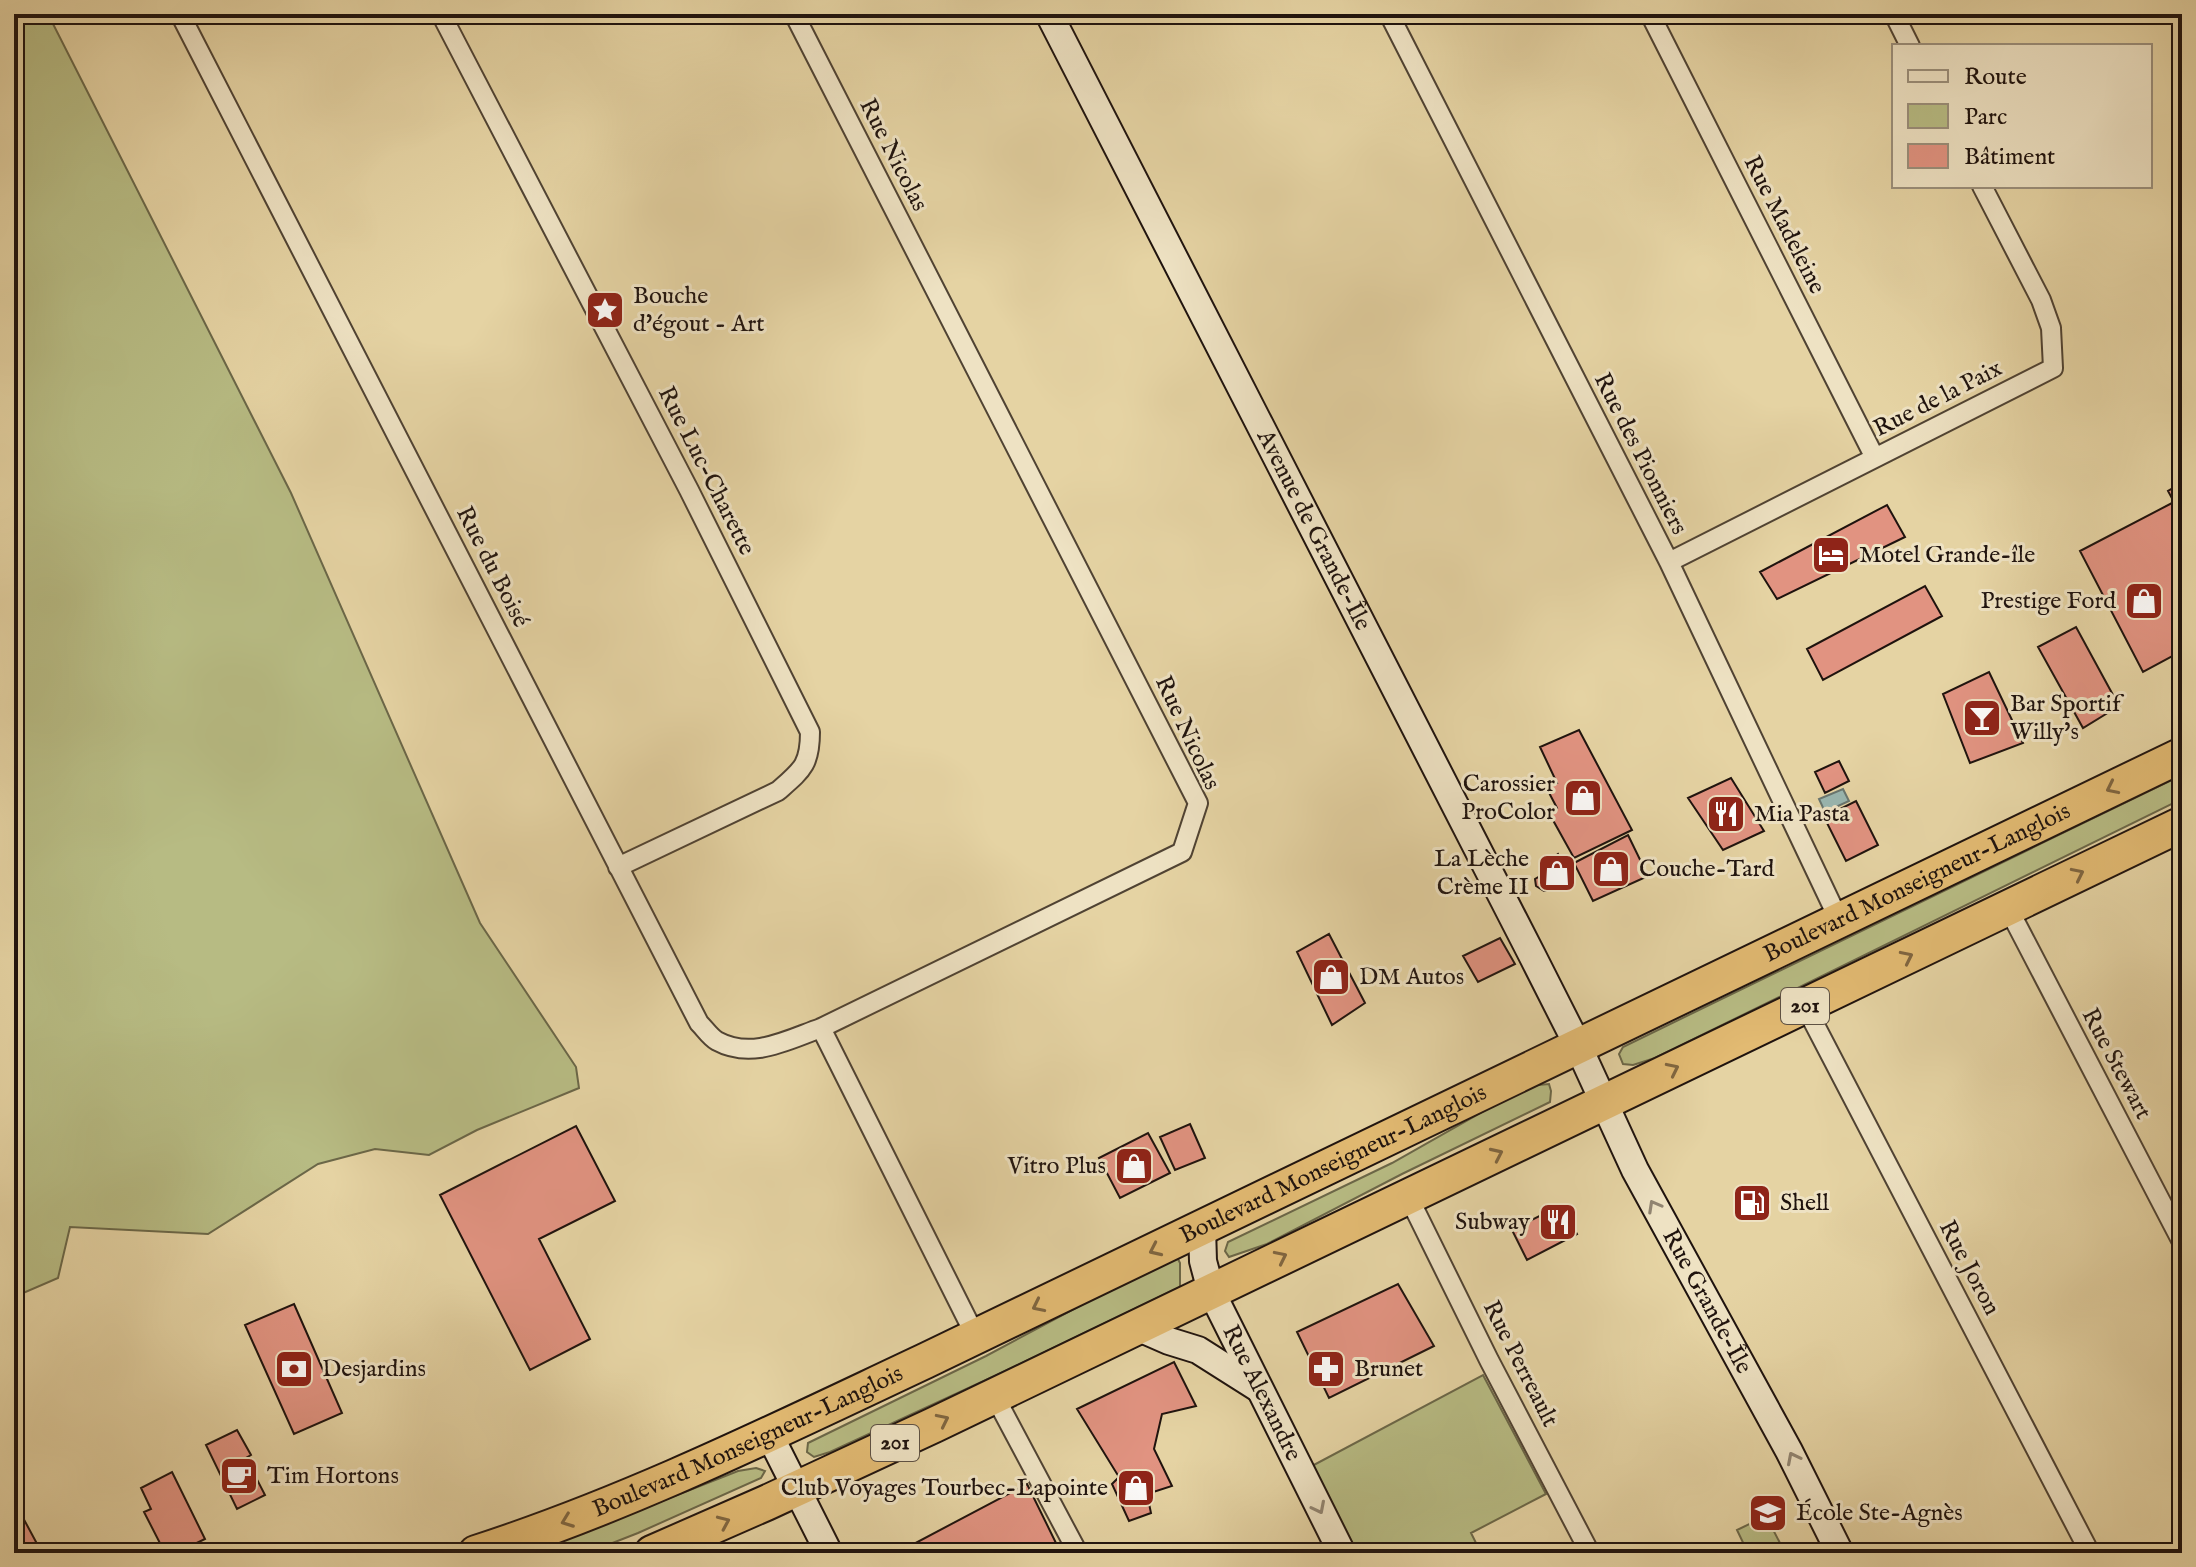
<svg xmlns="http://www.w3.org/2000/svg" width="2196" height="1567" font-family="'IM FELL English',serif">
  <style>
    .green { fill: #b7bb83; stroke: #6b6748; stroke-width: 2 }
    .water { fill: #99b6b0; stroke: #68756f; stroke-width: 2 }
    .building { fill: #e19381; stroke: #1f130e; stroke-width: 2 }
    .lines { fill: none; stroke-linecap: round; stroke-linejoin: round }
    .street-casing { stroke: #504333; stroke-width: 22 }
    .secondary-casing { stroke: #1f130e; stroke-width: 30 }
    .highway-casing { stroke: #1f130e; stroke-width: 38 }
    .street { stroke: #eee2c3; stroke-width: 18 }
    .secondary { stroke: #eee2c3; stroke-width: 26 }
    .highway { stroke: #e2ba72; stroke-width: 34 }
    .oneway { stroke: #806640 }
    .oneway2 { stroke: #918572 }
    .labels { text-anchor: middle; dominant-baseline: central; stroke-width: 6; stroke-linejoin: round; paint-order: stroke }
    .shield { fill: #eee2c3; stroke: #5d5144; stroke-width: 2 }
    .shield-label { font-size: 22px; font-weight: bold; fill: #1f130e }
    .street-label { font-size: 24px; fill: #1f130e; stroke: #eee2c3 }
    .poi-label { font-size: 24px; fill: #1f130e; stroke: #eee2c3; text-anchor: start }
  </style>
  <rect width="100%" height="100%" fill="#e5d3a3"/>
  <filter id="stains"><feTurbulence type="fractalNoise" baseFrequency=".0025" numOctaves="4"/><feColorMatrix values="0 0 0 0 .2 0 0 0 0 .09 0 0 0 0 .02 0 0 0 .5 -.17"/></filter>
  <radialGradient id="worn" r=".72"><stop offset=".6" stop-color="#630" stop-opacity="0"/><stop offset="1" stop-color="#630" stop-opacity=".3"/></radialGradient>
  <path class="green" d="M14 14H48L291 493 480 923 576 1067 579 1088 477 1130 429 1155 375 1149 318 1164 208 1234 70 1227 58 1278 14 1297Z
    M2182 775V799L1655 1058 1633 1065 1623 1064 1619 1054 1623 1047Z
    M1549 1084 1551 1091 1550 1102 1402 1174 1267 1244 1229 1257 1225 1251 1228 1242 1392 1163 1528 1086Z
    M1177 1257 1180 1263V1287L1001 1373 830 1452 814 1457 807 1452 808 1443 986 1356 1164 1261Z
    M1483 1375 1546 1494 1471 1533 1481 1553H1355L1310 1467Z
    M756 1468 765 1471 761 1478 638 1533 587 1553H530L738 1471Z
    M1766 1516 1781 1545 1765 1553H1748L1737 1530Z"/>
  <path class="water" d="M1843 789 1849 801 1825 812 1819 799Z"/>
  <path class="building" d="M2182 483V651L2143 672 2080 551 2174 502 2168 491Z
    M1887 505 1905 537 1777 599 1760 572Z
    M1925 586 1942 616 1823 680 1807 649Z
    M2076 627 2119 706 2083 728 2038 647Z
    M1989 672 2023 743 1970 763 1943 694Z
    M1579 730 1632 830 1574 858 1549 813 1557 808 1546 787 1557 783 1540 747Z
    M1839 761 1849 781 1825 793 1815 772Z
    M1731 778 1764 831 1723 850 1688 798Z
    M1856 801 1878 845 1846 861 1824 817Z
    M1628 835 1648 876 1593 901 1574 863Z
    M1558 854 1573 879 1551 890 1544 891 1536 886 1535 879 1547 872 1550 860Z
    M1329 934 1365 1003 1332 1025 1297 952Z
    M1500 938 1515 964 1478 982 1463 956Z
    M1190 1124 1205 1158 1175 1170 1160 1137Z
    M576 1126 615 1201 539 1239 590 1339 530 1370 440 1195Z
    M1148 1133 1170 1173 1120 1198 1099 1158Z
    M1561 1205 1577 1234 1527 1260 1512 1230Z
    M1398 1284 1434 1346 1329 1398 1297 1332Z
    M294 1304 342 1413 294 1434 245 1325Z
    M1174 1362 1196 1406 1162 1414 1154 1449 1172 1486 1147 1494 1151 1513 1129 1521 1112 1484 1119 1477 1077 1409Z
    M237 1430 251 1455 246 1458 265 1495 237 1509 206 1445Z
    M172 1472 205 1539 176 1553H165L144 1512 151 1509 141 1488Z
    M1027 1484 1056 1543 1036 1553H911L908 1547Z
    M14 1501 42 1553H14Z"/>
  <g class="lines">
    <g class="street-casing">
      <path id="street" d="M180 14 699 1023C705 1029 710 1037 717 1041 752 1060 787 1040 821 1028
        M441 14 689 490 810 732C810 765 802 770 778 791L618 867
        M794 14 1198 803 1182 852 821 1028 976 1337
        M1389 14 1669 562 1839 920
        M1650 14 1875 458
        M1894 14 1910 46
        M2179 14 2182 19
        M1669 562 2053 368 2051 328 2041 300 1982 186
        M2008 908 2182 1242
        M1805 1006 2090 1553
        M1408 1196 1489 1360 1590 1553
        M994 1395 1078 1553"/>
    </g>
    <g class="secondary-casing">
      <g id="secondary">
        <path id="s1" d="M1049 14 1533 957 1578 1046 1635 1170 1789 1451 1840 1553"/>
        <path id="s2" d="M1202 1228 1203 1261 1211 1291 1342 1553"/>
        <path d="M1137 1327 1169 1341 1198 1350 1258 1388"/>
        <path d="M769 1434 829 1553"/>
      </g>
    </g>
    <g class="highway-casing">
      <g id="highway">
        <path id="s3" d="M476 1553C631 1503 778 1430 925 1361L2182 755"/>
        <path d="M652 1553 766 1503 934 1425 2182 824"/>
      </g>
    </g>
    <use href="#street" class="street"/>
    <use href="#secondary" class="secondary"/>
    <use href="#highway" class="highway"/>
  </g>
  <defs><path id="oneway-chevron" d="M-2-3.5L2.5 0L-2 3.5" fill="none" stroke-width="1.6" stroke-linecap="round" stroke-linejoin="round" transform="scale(2)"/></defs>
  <g class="oneway">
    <use href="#oneway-chevron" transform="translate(2112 788) rotate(154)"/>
    <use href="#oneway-chevron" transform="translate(2078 874) rotate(-26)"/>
    <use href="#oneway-chevron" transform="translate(1907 957) rotate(-26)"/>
    <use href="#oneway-chevron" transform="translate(1673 1069) rotate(-26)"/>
    <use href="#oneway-chevron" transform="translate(1497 1154) rotate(-25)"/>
    <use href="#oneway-chevron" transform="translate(1155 1250) rotate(155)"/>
    <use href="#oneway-chevron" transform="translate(1281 1257) rotate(-26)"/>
    <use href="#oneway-chevron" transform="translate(1038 1306) rotate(154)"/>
    <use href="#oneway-chevron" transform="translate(943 1420) rotate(-26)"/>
    <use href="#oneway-chevron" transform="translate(567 1521) rotate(159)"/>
    <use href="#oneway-chevron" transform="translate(724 1522) rotate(-24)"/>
  </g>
  <g class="oneway2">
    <use href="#oneway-chevron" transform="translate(1654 1206) rotate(-119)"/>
    <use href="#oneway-chevron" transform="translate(1793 1458) rotate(-117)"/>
    <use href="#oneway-chevron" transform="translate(1319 1508) rotate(63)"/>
  </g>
  <defs>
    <g id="sight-square" transform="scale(2)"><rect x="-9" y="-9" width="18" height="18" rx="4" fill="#8f2418" stroke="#eee2c3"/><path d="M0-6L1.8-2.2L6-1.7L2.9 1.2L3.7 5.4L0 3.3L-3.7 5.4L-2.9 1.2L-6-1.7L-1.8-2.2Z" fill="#fff"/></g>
    <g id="hotel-square" transform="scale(2)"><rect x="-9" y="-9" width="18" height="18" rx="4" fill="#8f2418" stroke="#eee2c3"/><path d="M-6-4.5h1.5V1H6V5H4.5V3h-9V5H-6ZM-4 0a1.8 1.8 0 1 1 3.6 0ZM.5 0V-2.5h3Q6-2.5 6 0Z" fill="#fff"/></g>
    <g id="shop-square" transform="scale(2)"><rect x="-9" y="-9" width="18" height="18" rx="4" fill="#8f2418" stroke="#eee2c3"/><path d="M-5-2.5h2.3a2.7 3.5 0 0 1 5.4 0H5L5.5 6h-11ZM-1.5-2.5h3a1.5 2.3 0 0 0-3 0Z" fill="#fff"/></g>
    <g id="bar-square" transform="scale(2)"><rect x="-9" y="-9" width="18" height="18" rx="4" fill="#8f2418" stroke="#eee2c3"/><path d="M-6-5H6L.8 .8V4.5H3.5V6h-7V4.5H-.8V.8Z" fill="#fff"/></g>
    <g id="restaurant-square" transform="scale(2)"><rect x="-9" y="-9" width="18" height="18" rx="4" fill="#8f2418" stroke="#eee2c3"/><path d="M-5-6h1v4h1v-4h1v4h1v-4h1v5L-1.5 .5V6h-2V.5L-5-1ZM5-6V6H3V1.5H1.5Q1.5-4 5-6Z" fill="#fff"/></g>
    <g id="fuel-square" transform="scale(2)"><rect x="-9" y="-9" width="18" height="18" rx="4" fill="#8f2418" stroke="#eee2c3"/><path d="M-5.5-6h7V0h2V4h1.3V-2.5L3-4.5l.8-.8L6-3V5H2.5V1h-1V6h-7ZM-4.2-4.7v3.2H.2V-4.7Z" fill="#fff"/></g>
    <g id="bank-square" transform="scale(2)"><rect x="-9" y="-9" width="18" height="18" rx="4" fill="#8f2418" stroke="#eee2c3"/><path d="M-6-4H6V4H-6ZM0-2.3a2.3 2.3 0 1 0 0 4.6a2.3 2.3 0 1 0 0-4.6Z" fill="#fff"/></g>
    <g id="pharmacy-square" transform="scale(2)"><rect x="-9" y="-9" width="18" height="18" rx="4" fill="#8f2418" stroke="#eee2c3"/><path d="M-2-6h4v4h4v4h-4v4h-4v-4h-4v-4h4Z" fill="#fff"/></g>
    <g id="cafe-square" transform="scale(2)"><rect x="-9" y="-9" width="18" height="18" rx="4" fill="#8f2418" stroke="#eee2c3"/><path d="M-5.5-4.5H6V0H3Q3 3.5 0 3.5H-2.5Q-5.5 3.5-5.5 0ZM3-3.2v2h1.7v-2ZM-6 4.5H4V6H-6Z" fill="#fff"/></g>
    <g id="school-square" transform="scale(2)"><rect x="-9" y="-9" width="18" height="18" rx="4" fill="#8f2418" stroke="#eee2c3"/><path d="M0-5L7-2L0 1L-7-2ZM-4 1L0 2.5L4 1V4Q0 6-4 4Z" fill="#fff"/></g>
  </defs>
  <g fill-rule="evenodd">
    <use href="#sight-square" x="605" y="310"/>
    <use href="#hotel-square" x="1831" y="555"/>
    <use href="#shop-square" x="2144" y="601"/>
    <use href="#bar-square" x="1982" y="718"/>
    <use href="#shop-square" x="1583" y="798"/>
    <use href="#restaurant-square" x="1726" y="814"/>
    <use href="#shop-square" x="1611" y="869"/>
    <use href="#shop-square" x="1557" y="873"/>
    <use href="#shop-square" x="1331" y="977"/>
    <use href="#shop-square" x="1134" y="1166"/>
    <use href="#fuel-square" x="1752" y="1203"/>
    <use href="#restaurant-square" x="1558" y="1222"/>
    <use href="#bank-square" x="294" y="1369"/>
    <use href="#pharmacy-square" x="1326" y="1369"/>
    <use href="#cafe-square" x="239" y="1476"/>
    <use href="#shop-square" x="1136" y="1488"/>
    <use href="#school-square" x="1768" y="1513"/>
  </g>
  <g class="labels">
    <g class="shield">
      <rect x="1781" y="988" width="48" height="36" rx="6"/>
      <rect x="871" y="1425" width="48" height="36" rx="6"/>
    </g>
    <g class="shield-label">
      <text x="1805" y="1006">201</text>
      <text x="895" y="1443">201</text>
    </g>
    <g class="street-label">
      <text transform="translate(893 155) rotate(63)">Rue Nicolas</text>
      <text transform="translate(1784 225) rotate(63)">Rue Madeleine</text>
      <text transform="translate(1938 399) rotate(-27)">Rue de la Paix</text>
      <text transform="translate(1640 454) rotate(63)">Rue des Pionniers</text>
      <text transform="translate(706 471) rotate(63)">Rue Luc-Charette</text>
      <text stroke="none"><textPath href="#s1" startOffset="580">Avenue de Grande-Île</textPath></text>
      <text transform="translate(492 567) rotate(63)">Rue du Boisé</text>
      <text transform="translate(1187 733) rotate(65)">Rue Nicolas</text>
      <text stroke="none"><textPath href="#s3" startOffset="1590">Boulevard Monseigneur-Langlois</textPath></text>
      <text transform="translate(2116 1064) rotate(62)">Rue Stewart</text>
      <text stroke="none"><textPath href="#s3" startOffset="942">Boulevard Monseigneur-Langlois</textPath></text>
      <text transform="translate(1969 1268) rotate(62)">Rue Joron</text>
      <text stroke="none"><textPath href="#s1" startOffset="1446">Rue Grande-Île</textPath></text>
      <text transform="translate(1520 1364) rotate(63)">Rue Perreault</text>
      <text stroke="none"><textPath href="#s2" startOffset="178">Rue Alexandre</textPath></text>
      <text stroke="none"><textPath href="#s3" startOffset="294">Boulevard Monseigneur-Langlois</textPath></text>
    </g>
    <g class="poi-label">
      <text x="633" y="296">Bouche<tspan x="633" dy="28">d'égout - Art</tspan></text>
      <text x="1859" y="555">Motel Grande-île</text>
      <text x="2116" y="601" text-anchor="end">Prestige Ford</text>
      <text x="2010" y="704">Bar Sportif<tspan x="2010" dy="28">Willy's</tspan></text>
      <text x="1555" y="784" text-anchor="end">Carossier<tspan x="1555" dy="28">ProColor</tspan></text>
      <text x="1754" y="814">Mia Pasta</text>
      <text x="1529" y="859" text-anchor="end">La Lèche<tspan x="1529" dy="28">Crème II</tspan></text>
      <text x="1639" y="869">Couche-Tard</text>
      <text x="1359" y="977">DM Autos</text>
      <text x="1106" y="1166" text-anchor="end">Vitro Plus</text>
      <text x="1780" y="1203">Shell</text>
      <text x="1530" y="1222" text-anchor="end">Subway</text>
      <text x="322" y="1369">Desjardins</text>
      <text x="1354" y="1369">Brunet</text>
      <text x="267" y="1476">Tim Hortons</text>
      <text x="1108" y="1488" text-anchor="end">Club Voyages Tourbec-Lapointe</text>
      <text x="1796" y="1513">École Ste-Agnès</text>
    </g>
  </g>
  <rect width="2196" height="1567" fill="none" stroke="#e5d3a3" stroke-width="48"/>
  <rect x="16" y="16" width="2164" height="1535" fill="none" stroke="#1f130e" stroke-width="4"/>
  <rect x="24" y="24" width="2148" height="1519" fill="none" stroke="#1f130e" stroke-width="2"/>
  <rect x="1892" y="44" width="260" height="144" fill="#eee2c3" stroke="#9b8f7b" stroke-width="2"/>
  <rect x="1908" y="70" width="40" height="12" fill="#eee2c3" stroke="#9b8f7b" stroke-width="2"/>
  <text x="1964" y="84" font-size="24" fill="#1f130e">Route</text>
  <rect x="1908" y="104" width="40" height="24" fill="#b7bb83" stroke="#9b8f7b" stroke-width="2"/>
  <text x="1964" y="124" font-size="24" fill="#1f130e">Parc</text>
  <rect x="1908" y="144" width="40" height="24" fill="#e19381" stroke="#9b8f7b" stroke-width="2"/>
  <text x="1964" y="164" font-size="24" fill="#1f130e">Bâtiment</text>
  <rect width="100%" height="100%" filter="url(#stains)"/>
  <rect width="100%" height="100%" fill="url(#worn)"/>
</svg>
